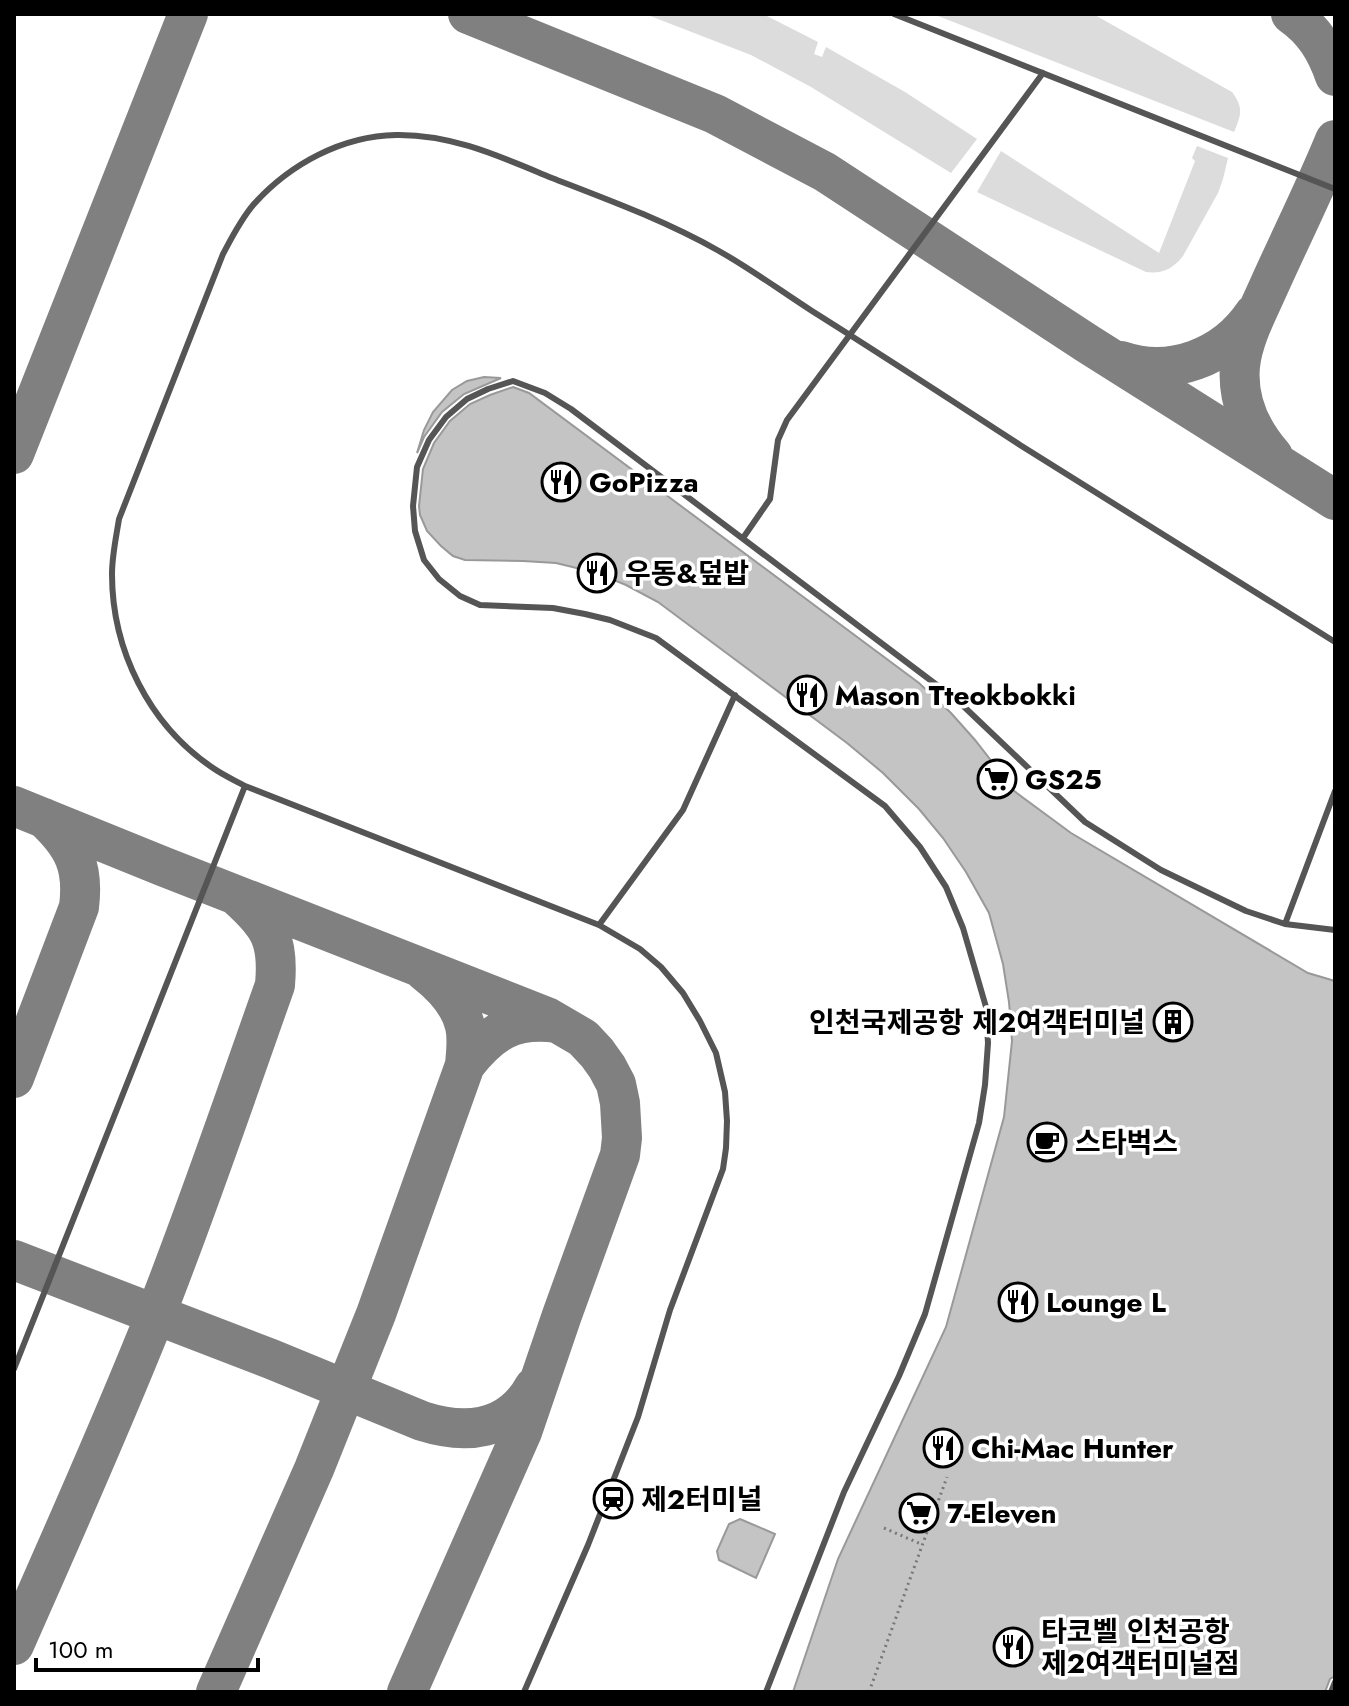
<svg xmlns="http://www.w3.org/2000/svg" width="1349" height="1706" font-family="Jost,'Noto Sans KR',sans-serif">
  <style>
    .green { fill: #dcdcdc }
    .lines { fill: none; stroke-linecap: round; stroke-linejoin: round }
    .taxiway { stroke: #808080; stroke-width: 40 }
    .building { fill: #c4c4c4; stroke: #999; stroke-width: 2 }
    .path { stroke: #777; stroke-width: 3; stroke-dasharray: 2 4; stroke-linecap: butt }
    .service { stroke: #555; stroke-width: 6 }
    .labels { text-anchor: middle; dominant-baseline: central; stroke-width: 7; stroke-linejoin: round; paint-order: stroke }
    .poi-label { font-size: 28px; font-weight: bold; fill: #000; stroke: #fff; text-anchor: start }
  </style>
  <rect width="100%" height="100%" fill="#fff"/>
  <path class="green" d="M645 14H763L818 42 814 54 822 57 826 47 905 92 977 139 951 173 811 87 751 55Z
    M933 14H1093L1232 92C1244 108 1241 115 1234 132Z
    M1197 146 1228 158 1223 179 1218 193 1183 256C1173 269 1162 274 1146 272L977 192 1001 151 1159 253 1195 161 1192 158Z"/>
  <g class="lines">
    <path class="taxiway" d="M468 14 715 114 825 172 1088 344 1335 500
      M1291 14C1314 30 1326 50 1335 76
      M1121 361C1171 378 1225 357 1254 314
      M14 454 188 14
      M1273 456C1251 431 1237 400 1240 366 1243 338 1258 311 1269 286 1291 237 1315 189 1335 140
      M14 806 162 866 547 1017 583 1038 597 1053 607 1067 616 1084 620 1103 622 1138 620 1155 562 1315 522 1432 407 1692
      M465 1065C491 1032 513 1017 557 1023
      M14 1078 79 907C84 867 74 846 44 818
      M14 1260 271 1359 422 1421C466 1435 510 1431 534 1387
      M14 1645C62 1536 111 1427 155 1316 198 1207 236 1095 275 985 279 940 270 926 238 897
      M216 1692 314 1469 376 1314 465 1065C466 1053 468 1038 465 1026 460 1003 442 985 424 971"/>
  </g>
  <path class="building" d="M484 377 501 378 464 394 442 412 424 437 417 453 424 430 433 412 452 390 467 381Z
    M513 387 529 393 919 683 951 713 975 740 993 763 1006 785 1071 833 1308 973 1335 981V1676L1330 1679 1325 1692H793L838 1559 946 1327 1004 1117 1012 1041 1009 1002 1003 964 989 913 966 872 943 838 919 809 883 773 847 743 713 643 658 602 626 585 597 573 556 563 523 561 465 560 453 556 441 546 427 531 420 515 419 506 423 469 434 443 450 421 470 404 490 395Z
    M740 1519 775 1534 756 1578 719 1560 717 1551 729 1524Z"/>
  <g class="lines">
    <path class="path" d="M884 1528 921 1544
      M869 1692 947 1477"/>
    <path class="service" d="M894 14 1335 189
      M743 538 770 499 778 440 787 420 1043 73
      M1285 924 1335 791
      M599 925 683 810 735 695
      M14 1369 245 786
      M524 1692 588 1545 638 1417 670 1310 723 1169 726 1148 727 1121 725 1092 716 1053 700 1021 683 993 661 967 640 949 599 925 245 786C234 780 223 775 213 768 149 725 112 650 112 574 112 556 116 538 119 519L223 254C232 237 241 219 254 204 290 164 342 136 396 135 452 134 501 157 552 178 609 200 666 221 719 251 751 269 781 291 812 311 882 355 951 400 1020 445 1124 511 1230 576 1335 642
      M766 1692 844 1492 899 1376 925 1314 979 1123 985 1085 988 1043 986 1007 963 928 946 887 920 847 885 806 656 638 610 620 585 614 553 608 480 605 460 596 439 579 424 560 415 531 413 506 417 467 429 440 446 417 467 399 488 389 513 381 545 393 571 409 958 701 1085 822 1161 870 1246 911 1285 924 1335 930
      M1331 1692 1335 1682"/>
  </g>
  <defs>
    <g id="restaurant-ring" transform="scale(2)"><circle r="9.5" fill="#fff" stroke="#000" stroke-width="1.5"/><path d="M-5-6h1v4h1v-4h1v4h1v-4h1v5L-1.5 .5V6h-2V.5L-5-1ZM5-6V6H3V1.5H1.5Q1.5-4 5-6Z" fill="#000"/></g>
    <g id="supermarket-ring" transform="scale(2)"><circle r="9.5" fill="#fff" stroke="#000" stroke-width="1.5"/><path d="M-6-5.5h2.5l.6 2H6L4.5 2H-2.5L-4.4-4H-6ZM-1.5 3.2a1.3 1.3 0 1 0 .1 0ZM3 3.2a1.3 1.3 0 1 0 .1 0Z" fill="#000"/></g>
    <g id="building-ring" transform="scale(2)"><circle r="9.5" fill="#fff" stroke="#000" stroke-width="1.5"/><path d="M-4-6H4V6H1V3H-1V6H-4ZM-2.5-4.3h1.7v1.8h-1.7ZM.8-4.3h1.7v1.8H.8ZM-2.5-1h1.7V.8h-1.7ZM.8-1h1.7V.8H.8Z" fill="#000"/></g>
    <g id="cafe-ring" transform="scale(2)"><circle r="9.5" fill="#fff" stroke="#000" stroke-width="1.5"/><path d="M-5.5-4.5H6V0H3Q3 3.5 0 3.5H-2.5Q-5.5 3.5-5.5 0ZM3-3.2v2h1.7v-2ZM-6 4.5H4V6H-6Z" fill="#000"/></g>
    <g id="station-ring" transform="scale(2)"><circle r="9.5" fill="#fff" stroke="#000" stroke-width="1.5"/><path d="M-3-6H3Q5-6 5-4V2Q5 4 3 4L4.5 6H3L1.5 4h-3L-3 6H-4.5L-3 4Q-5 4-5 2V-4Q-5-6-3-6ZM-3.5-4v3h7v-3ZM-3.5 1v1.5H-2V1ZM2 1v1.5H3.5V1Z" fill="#000"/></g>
  </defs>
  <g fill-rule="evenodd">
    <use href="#restaurant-ring" x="561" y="482"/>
    <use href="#restaurant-ring" x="597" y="573"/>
    <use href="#restaurant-ring" x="807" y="695"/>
    <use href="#supermarket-ring" x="997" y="779"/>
    <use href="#building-ring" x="1173" y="1022"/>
    <use href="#cafe-ring" x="1047" y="1142"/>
    <use href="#restaurant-ring" x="1018" y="1302"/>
    <use href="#restaurant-ring" x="943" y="1448"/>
    <use href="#station-ring" x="613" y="1499"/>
    <use href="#supermarket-ring" x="919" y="1513"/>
    <use href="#restaurant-ring" x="1013" y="1647"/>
  </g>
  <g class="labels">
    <g class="poi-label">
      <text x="589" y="482">GoPizza</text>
      <text x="625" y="573">우동&amp;덮밥</text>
      <text x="835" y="695">Mason Tteokbokki</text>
      <text x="1025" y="779">GS25</text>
      <text x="1145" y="1022" text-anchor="end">인천국제공항 제2여객터미널</text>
      <text x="1075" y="1142">스타벅스</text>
      <text x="1046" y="1302">Lounge L</text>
      <text x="971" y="1448">Chi-Mac Hunter</text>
      <text x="641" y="1499">제2터미널</text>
      <text x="947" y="1513">7-Eleven</text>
      <text x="1041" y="1631">타코벨 인천공항<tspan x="1041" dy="32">제2여객터미널점</tspan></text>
    </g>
  </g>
  <rect width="1349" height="1706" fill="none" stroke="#000000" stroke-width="32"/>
  <path d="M36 1658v12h222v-12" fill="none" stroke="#000000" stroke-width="4"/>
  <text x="48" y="1658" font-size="24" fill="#000000" stroke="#ffffff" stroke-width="6" paint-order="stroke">100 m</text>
</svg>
